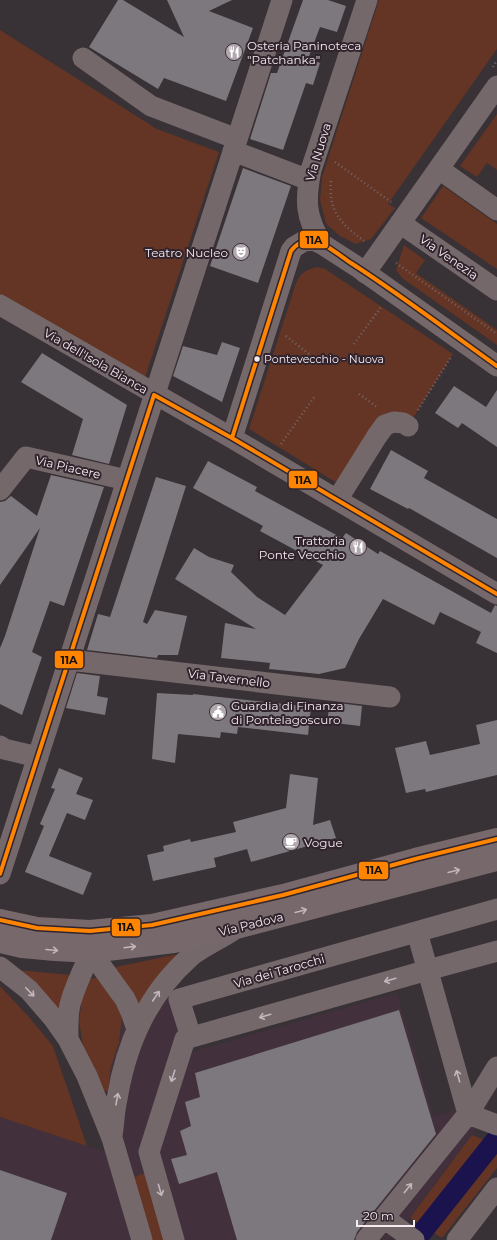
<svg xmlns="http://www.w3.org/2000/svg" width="497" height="1240" font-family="Montserrat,sans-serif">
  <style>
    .built { fill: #42313c }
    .green { fill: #643424 }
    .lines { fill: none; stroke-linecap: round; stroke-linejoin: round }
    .canal { stroke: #1a134d; stroke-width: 20 }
    .building { fill: #7d787d }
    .path { stroke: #71686b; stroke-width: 2.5; stroke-dasharray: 1 3; stroke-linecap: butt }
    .minor { stroke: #74686b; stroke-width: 21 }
    .major { stroke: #76686b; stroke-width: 22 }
    .bus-1-casing { stroke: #31242c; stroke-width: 7 }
    .bus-1 { stroke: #ff8400; stroke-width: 4 }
    .oneway { stroke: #c2b6bb }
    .oneway2 { stroke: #c1b6bb }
    .bus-dot { fill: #f4eaf0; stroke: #31242c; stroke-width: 1.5 }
    .labels { text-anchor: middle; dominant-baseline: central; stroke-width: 4; stroke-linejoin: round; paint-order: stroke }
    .bus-label { font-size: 11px; fill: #f4eaf0; stroke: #31242c; text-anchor: start }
    .poi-label { font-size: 12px; fill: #f4eaf0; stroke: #31242c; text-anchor: start }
    .street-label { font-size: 12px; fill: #f4eaf0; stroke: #31242c }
    .line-badge { stroke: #31242c; stroke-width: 1.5 }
    .pale-badge-label { font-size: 11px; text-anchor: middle; font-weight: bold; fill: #111 }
  </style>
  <rect width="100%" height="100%" fill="#383135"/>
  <path class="built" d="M171 987 191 1052 397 993 434 1116 489 1100 487 1110 472 1135 410 1218 388 1240H0V1117L87 1146 116 1154 108 1091 111 1066 119 1041 122 1016Z"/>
  <path class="green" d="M379 0H497V49L388 204 395 208 371 239 356 244 340 236 326 224 320 200 322 177Z
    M0 30 157 129 219 152 141 390 0 305Z
    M497 114V170L487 163 477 177 460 166Z
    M443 186 497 224V269L421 218Z
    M404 245 425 260 416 273 497 330V345L402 278 396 270Z
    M318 267 325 269 453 354 410 423 404 419 342 486 249 429 296 283C300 273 307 269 318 267Z
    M183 953 139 1006 111 968Z
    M17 970 72 975 62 1017Z
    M98 977 109 992 122 1016 119 1042 111 1066 108 1091H96L83 1047 79 1021 83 992 87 980Z
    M0 986 29 1017 53 1046 87 1146 0 1117Z
    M472 1135 497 1145V1168L442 1238 410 1218Z
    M145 1173 164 1240H148L131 1178Z"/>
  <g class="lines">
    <path class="canal" d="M416 1240 497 1138"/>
  </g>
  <path class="building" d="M118 0H123L184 37 167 0H232L209 11 253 28 226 101 164 78 158 89 89 47Z
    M303 0H328L346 6 337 32 320 27 308 59 320 63 313 85 306 83 283 150 250 139 271 73H277Z
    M243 168 291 186 258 283 210 266Z
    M222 342 240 348 222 402 173 376 183 346 217 355Z
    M42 353 127 405 109 464 72 455 83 419 21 382Z
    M454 386 486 407 497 390V447L462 423 458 428 435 413Z
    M391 450 428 471 424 478 497 519V558L409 508 408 509 370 489Z
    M208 461 257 487 255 491 342 538 346 533 378 554 380 551 491 613 495 605 497 606V653L476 643 481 632 440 612 434 625 383 599 359 639 345 668 319 674 269 669 270 663 221 658 225 623 256 629 175 579 194 548 209 557 234 565 231 572 257 597 285 615 323 565 260 531 263 526 193 488Z
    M51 475 104 487 64 606 50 601 32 652 42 657 22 715 0 704V648L5 636 40 528 0 585V502L5 501 11 496 37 516Z
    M156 477 186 486 143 622 147 624 155 610 187 616 178 655H158L157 658 87 650 98 614 110 617Z
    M77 673 100 676 97 696 108 698 105 715 66 708Z
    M157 693 193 695V694L311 707 308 735 238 727 237 734 221 732 220 738 178 734 175 763 152 759Z
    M330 702 362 706 360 726 327 722Z
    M497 720V775L426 792 425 789 406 793 395 748 426 741 430 755 480 744 476 725Z
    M59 768 83 778 76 794 93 800 85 820 67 813 49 856 92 873 83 895 25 872 44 826 40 824 55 789 51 788Z
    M290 774 318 778 313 825 330 820 336 838 251 862 247 849 214 858 216 867 153 881 147 855 164 851 163 846 190 839 191 842 236 832 233 822 286 808Z
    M399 1010 436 1134 357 1232 354 1240H237L217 1172 179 1184 171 1159 187 1155 180 1131 191 1126 185 1102 200 1097 195 1073Z
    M0 1170 67 1193 51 1240H0Z"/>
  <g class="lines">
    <path class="path" d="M493 67 497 60
      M335 162 391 202
      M331 181C328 211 341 224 364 241
      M396 263 497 334
      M286 336 309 354
      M354 344 381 307
      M359 394 377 407
      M418 410 451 357
      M281 444 315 396"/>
    <path class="minor" d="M83 58 151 106 237 139
      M233 151 309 180
      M439 169 497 210
      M400 223 497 290
      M322 244C305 217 305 200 311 170L367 0
      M365 273 497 86
      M0 305 232 438 497 594
      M232 438 291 251 294 247 304 241 314 240 322 244 359 268 497 366
      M0 490 26 457 127 480
      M337 500 377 436 385 425 394 422 403 423 408 426
      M69 660 390 697
      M0 746 4 749 38 757
      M0 874 282 0
      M417 932 468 1114
      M0 967 29 990 54 1019 68 1039 87 1076 112 1138 142 1240
      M191 1037 179 999 497 909
      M68 1039C68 1026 67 1013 71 1001 76 984 84 968 91 952L125 999 131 1012 137 1029
      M468 1114 497 1125
      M112 1136C114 1123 114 1111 117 1099 126 1044 148 994 190 957 200 948 220 939 232 931
      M384 1218 414 1240
      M174 1240 149 1152 185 1039 428 970 497 951
      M366 1240 468 1114 497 1067
      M457 1240 497 1188"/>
    <path class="major" d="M0 920 37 928 90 931 152 925 283 895 415 859 497 839
      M0 942 22 947 55 950 91 952 174 942 236 928 497 860"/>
    <g class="bus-1-casing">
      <path id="bus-1" d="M232 438 291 251C296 244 306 238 315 240 324 243 342 257 351 263 401 295 448 331 497 366
        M0 874 154 395 232 438 497 594
        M0 920 37 928 90 931 152 925 283 895 415 859 497 839"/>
    </g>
    <use href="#bus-1" class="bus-1"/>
  </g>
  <defs><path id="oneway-shaft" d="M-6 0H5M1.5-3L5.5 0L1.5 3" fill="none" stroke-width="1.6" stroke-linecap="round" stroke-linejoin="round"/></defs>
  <g class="oneway">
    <use href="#oneway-shaft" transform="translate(454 871) rotate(-14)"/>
    <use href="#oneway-shaft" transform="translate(301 911) rotate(-15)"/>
    <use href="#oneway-shaft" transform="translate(130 947) rotate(-7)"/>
    <use href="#oneway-shaft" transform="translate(52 950) rotate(5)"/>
  </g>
  <g class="oneway2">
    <use href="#oneway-shaft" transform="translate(390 980) rotate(164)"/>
    <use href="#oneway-shaft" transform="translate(30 992) rotate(46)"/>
    <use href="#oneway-shaft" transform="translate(156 996) rotate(-56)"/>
    <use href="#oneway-shaft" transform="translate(265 1016) rotate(164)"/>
    <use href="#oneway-shaft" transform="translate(173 1076) rotate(108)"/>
    <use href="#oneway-shaft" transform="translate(458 1076) rotate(-106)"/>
    <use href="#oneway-shaft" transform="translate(117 1099) rotate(-80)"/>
    <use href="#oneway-shaft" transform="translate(408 1188) rotate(-51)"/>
    <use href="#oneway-shaft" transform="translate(160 1190) rotate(74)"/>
  </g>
  <defs>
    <g id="restaurant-disc" transform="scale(0.9)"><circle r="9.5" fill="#b2a9af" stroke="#31242c"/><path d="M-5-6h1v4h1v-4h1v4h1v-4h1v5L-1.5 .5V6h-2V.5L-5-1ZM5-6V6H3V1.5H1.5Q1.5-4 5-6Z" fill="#fff"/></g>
    <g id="theatre-disc" transform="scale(0.9)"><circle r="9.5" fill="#b2a9af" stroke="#31242c"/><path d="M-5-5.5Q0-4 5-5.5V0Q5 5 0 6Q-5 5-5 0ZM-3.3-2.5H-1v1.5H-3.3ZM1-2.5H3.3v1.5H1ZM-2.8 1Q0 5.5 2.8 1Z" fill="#fff"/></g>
    <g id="civic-disc" transform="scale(0.9)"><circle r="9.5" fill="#b2a9af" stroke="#31242c"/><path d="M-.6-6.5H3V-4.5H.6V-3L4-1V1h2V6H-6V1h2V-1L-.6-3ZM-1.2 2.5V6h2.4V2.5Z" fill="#fff"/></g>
    <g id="cafe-disc" transform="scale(0.9)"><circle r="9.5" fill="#b2a9af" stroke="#31242c"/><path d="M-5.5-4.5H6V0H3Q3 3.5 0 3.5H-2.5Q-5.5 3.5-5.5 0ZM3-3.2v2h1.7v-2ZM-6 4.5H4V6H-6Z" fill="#fff"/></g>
  </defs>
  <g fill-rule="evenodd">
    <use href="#restaurant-disc" x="234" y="52"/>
    <use href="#theatre-disc" x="241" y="252"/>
    <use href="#restaurant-disc" x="358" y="547"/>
    <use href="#civic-disc" x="218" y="712"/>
    <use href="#cafe-disc" x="291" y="842"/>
  </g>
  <circle class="bus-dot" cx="257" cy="359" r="3.5"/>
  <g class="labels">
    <g class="bus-label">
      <text x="264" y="359">Pontevecchio - Nuova</text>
    </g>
    <g class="poi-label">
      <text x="247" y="45">Osteria Paninoteca<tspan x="247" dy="14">"Patchanka"</tspan></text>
      <text x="228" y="252" text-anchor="end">Teatro Nucleo</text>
      <text x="345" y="540" text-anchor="end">Trattoria<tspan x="345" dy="14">Ponte Vecchio</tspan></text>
      <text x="231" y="705">Guardia di Finanza<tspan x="231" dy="14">di Pontelagoscuro</tspan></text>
      <text x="304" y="842">Vogue</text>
    </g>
    <g class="street-label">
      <text transform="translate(318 152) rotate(-73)">Via Nuova</text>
      <text transform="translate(449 257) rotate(35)">Via Venezia</text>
      <text transform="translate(96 361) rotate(30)">Via dell'Isola Bianca</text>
      <text transform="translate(68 467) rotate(13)">Via Piacere</text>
      <text transform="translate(229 678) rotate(7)">Via Tavernello</text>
      <text transform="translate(251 924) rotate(-14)">Via Padova</text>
      <text transform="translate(279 971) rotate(-16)">Via dei Tarocchi</text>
    </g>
  </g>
  <g class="line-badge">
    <rect x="299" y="230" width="30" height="19" rx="4" fill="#ff8400"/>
    <rect x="288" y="470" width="30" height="19" rx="4" fill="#ff8400"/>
    <rect x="54" y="650" width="30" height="19" rx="4" fill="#ff8400"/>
    <rect x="358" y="861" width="31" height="19" rx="4" fill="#ff8400"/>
    <rect x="111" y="918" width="30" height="19" rx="4" fill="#ff8400"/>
  </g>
  <g class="pale-badge-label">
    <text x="314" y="244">11A</text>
    <text x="303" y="484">11A</text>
    <text x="69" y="664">11A</text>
    <text x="374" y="874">11A</text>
    <text x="126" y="931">11A</text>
  </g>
  <path d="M357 1220v6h57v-6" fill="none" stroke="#f4eaf0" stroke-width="2"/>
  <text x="363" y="1220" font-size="12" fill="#f4eaf0" stroke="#31242c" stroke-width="3" paint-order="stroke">20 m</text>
</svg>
